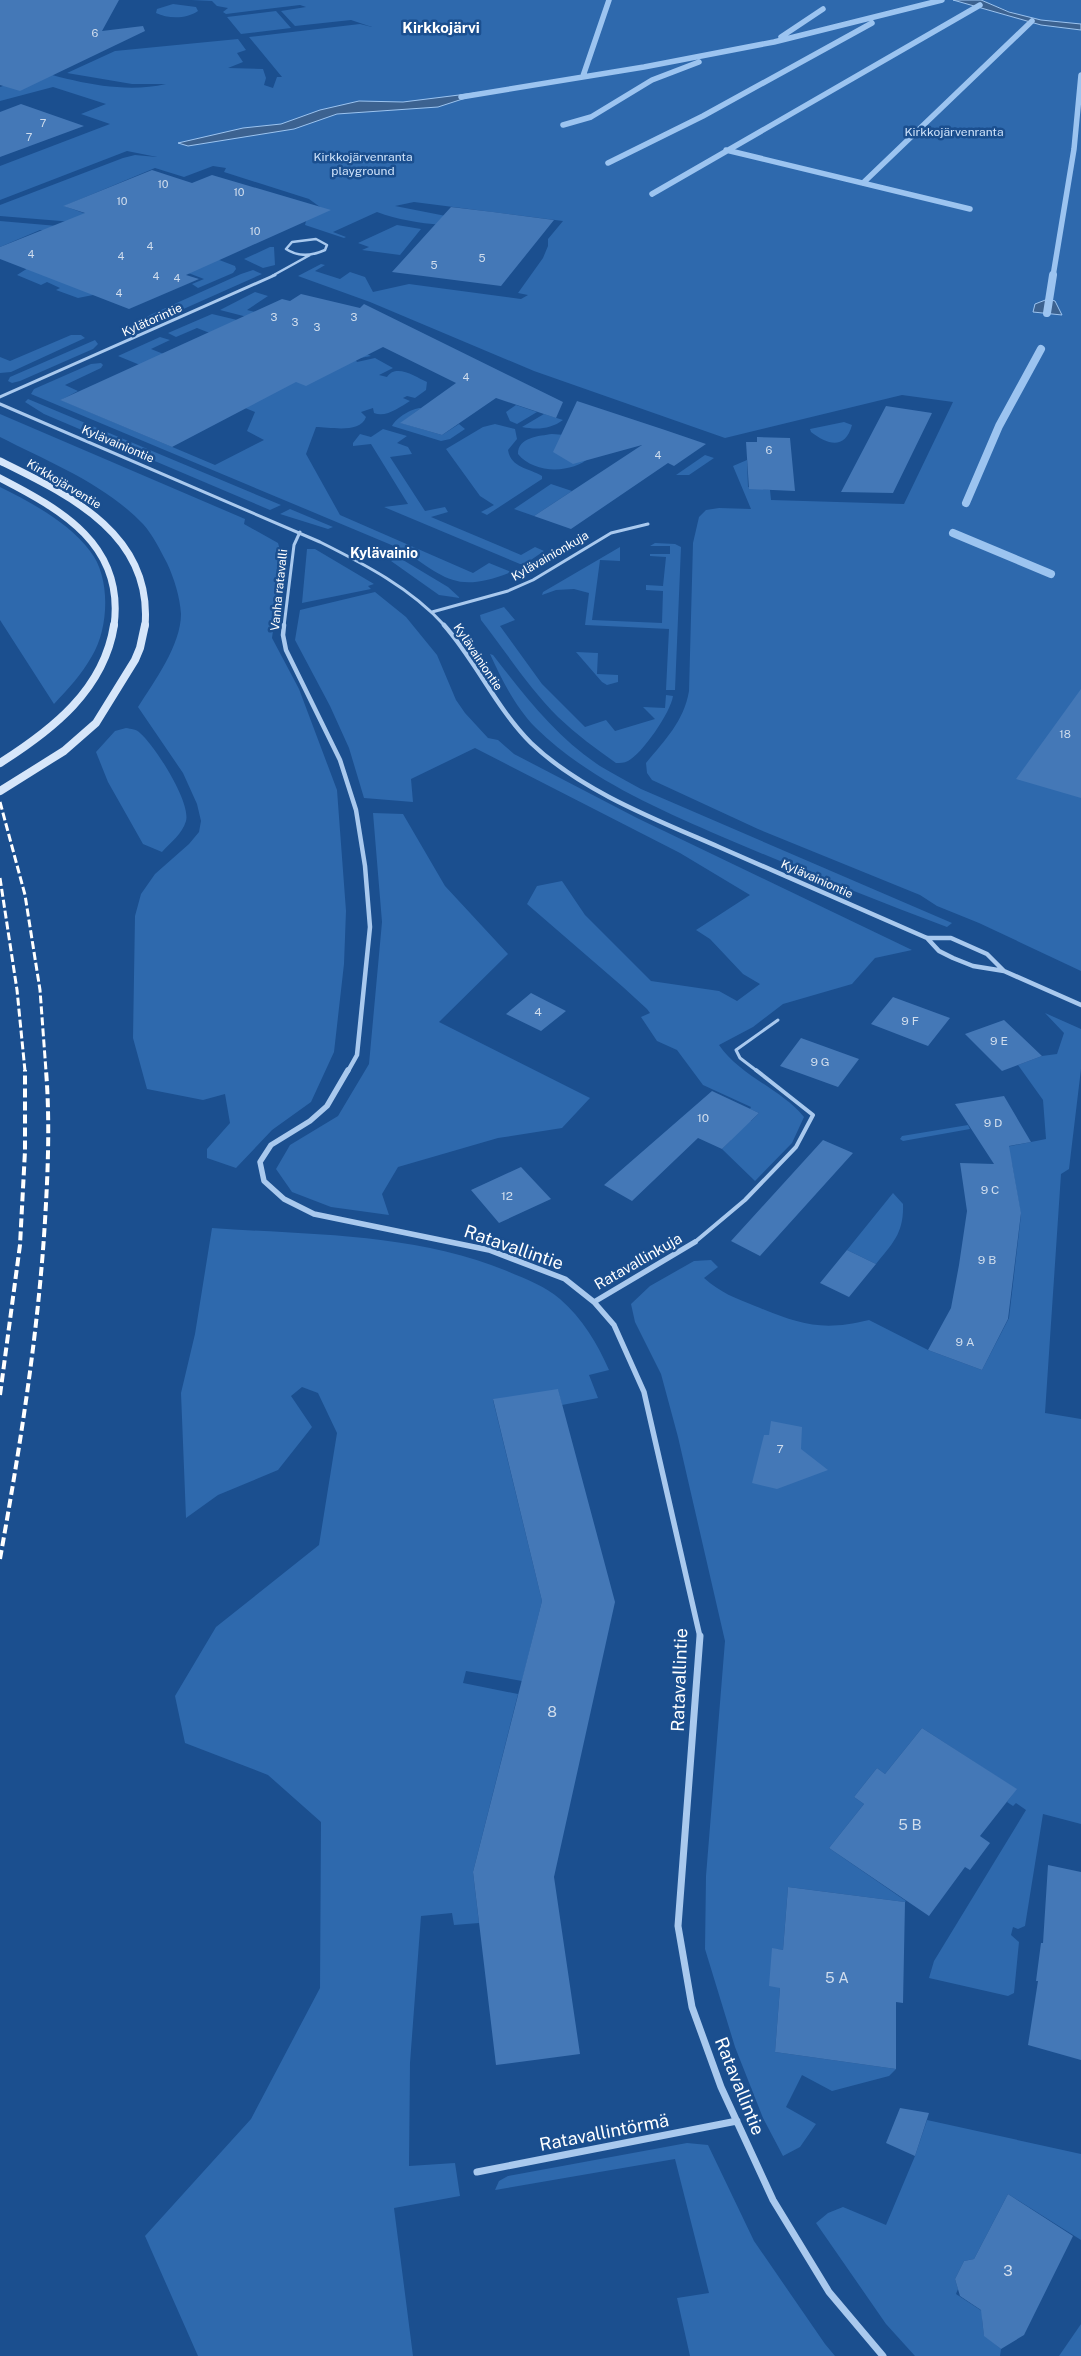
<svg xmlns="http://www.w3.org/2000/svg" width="1081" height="2356" font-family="'Public Sans',sans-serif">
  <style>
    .green { fill: #2e69ad }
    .water { fill: #3c6290; stroke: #9cc4f0 }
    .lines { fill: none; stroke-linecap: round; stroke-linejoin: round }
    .stream-far1 { stroke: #9cc4f0; stroke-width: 5.5 }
    .stream { stroke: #9cc4f0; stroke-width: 8 }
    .building { fill: #4478b7 }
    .service-far1 { stroke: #a9c9ee; stroke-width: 3 }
    .service { stroke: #a9c9ee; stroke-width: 4 }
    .minor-far4 { stroke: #a9c9ee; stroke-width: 2.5 }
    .minor-far3 { stroke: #a9c9ee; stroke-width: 3 }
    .minor-far2 { stroke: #a9c9ee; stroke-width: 4.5 }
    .minor-far1 { stroke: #a9c9ee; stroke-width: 5.5 }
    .minor { stroke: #a9c9ee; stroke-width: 7 }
    .secondary-far1 { stroke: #d6e6fa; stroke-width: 7 }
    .secondary { stroke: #d6e6fa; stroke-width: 8 }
    .rail-far1 { stroke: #fff; stroke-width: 3; stroke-dasharray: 8 3; stroke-linecap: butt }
    .rail { stroke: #fff; stroke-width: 4; stroke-dasharray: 9 4; stroke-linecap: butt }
    .labels { text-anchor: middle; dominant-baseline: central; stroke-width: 5; stroke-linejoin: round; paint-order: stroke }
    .far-number-label { font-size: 11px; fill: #d0dded }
    .far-park-label { font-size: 12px; fill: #cfe3fa; stroke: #1b4f8f }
    .far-street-label { font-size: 12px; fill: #fff; stroke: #1b4f8f }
    .number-label { font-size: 12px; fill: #d0dded }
    .far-neighbourhood-label { font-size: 14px; font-weight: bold; fill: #fff; stroke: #1b4f8f }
    .far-quarter-label { font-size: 15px; font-weight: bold; fill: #fff; stroke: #1b4f8f }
    .street-label { font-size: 15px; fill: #fff; stroke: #1b4f8f }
    .near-number-label { font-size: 15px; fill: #d0dded }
    .near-street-label { font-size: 18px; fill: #fff; stroke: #1b4f8f }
  </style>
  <rect width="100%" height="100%" fill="#1b4f8f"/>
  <path class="green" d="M191 0H953L1041 25 1081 30V971L979 923 937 906 920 895 758 829 652 780 647 773 646 763C665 740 684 721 689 691L693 543 699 517 706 510 719 508 751 509 733 466 747 460 748 487 770 490 771 500 904 504 953 402 902 395 725 438 534 371 370 302 298 276 321 264 325 265 315 271 340 279 350 272 365 277 373 292 409 284 521 299 528 295 518 293 543 258 548 246V239L563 221 414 202 395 206 507 228C463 226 418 227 377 212L333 232 346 237 344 238 305 225 309 210 320 207 309 199 224 172 226 168 213 166 184 177 155 168 64 206 89 215 73 222 0 216V205L123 158 135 155 157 157 127 151 0 200V166L110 124 81 114 106 104 53 87 0 101V87L23 79 18 65C64 79 118 95 166 84H132L67 73 115 51 238 39 246 50 237 53 243 62 228 68 263 69 266 78 264 85 273 88 277 77H282L249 37 360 24 372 27 351 20 295 26 281 11 306 7 300 5 226 14 223 12 228 8 217 6 212 1Z
    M981 0H1081V24C1046 25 1013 14 981 0Z
    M173 4 196 7 198 11C187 19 168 19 156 13L157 9Z
    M276 11 291 28 241 34 227 17Z
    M0 221 92 229 86 234 40 230 0 247Z
    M397 225 421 229 400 255 362 250 369 247 358 243Z
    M270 247H274L275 265 263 268 244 259Z
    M201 253 235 266 236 269 233 273 198 288 192 284 204 279 170 266Z
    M28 268 98 294 78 298 56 290 60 288 47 282 41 285 17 275Z
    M253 270 262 274 152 323 141 321 150 315 241 274Z
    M255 292 268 296 247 310 270 316 263 321 220 310Z
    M212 314 350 347 371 356 355 359 357 362 375 358 393 368 379 375 387 377C396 363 416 377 427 382L426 390 415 398 407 396 403 398 410 401C400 407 386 418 374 413L373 408 361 412 366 417C360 434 330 427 316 427L306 454 340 515 473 573 489 563 511 572C455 594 446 578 401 549L31 394 34 389 91 364 101 363 103 365 101 368 65 385 78 391 61 400 215 465 264 440 247 431 255 412 118 356 160 337 170 340 151 349 234 382 261 353 197 328 176 337 168 333Z
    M71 335H81L85 338 11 372 0 373V357L10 361Z
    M95 340 98 344 93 349 20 381 12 383 8 381 10 377Z
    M28 399 281 505 270 510 44 414 25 402Z
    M516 405 537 412 517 424 510 421 506 412Z
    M421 408 401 423 442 435 459 424 465 429 450 439 441 441 392 426C396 418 412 408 421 408Z
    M0 414 245 519 244 524 278 543 283 560 272 638 299 689 337 790 346 911 344 964 334 1052 311 1102 272 1130 236 1168 207 1158V1149L230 1123 225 1094 203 1100 147 1089 133 1038 135 916 141 894 155 874 189 844 199 832 201 821 197 804 183 773 138 707C154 682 181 645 181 614 180 597 174 578 167 563 160 550 153 535 143 524 105 484 49 462 0 437Z
    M544 414 563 420C551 429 537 430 522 427Z
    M844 422 852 425C845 450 828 445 811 432L810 429Z
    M495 424 515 429 517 439 508 450C511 468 529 468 542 476V479L487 515 481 512 494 505 480 496 446 449 483 427Z
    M383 429 407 436 397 443 408 447 412 454 390 457 425 511 445 507 448 512 431 517 521 555 535 547 544 551 525 564H520L384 507 408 504 371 444 353 446V443L360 434 371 437Z
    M552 434 565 435 590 457C572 474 534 474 518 454 518 437 539 436 552 434Z
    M705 455 714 458 689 475H676Z
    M551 484 572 491 534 516 514 509Z
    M0 487C32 503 68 522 90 551 111 577 109 628 92 656 82 674 68 689 54 704L0 620Z
    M290 509 333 527 328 529 280 514Z
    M655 543 675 544 681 547 675 690H666L669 629 585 625 589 593 574 589 556 590 542 595 543 592 620 547V561L600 560 592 620 662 623 663 591 646 590V585L663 586 666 557 650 556V554H670V546H650Z
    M307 549H315L374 584 368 586 371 589 302 603Z
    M398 557 448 587 460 598 439 595 391 561Z
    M375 592 406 617 437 655 456 700 465 713 488 738 498 740 514 754 637 818 912 950 875 958 852 984 783 1004 753 1027 719 1045C740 1076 780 1088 804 1117L792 1143 755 1181 722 1149 731 1140 722 1135 742 1117 751 1121 759 1113 750 1109 751 1107 703 1085 677 1050 657 1041 641 1017 650 1013 647 1009 623 987 527 904 537 886 562 881 585 915 651 981 719 991 737 1001 760 984 743 974 710 939 696 930 750 895 680 853 475 748 411 779 413 802 364 798 349 748 330 706 295 640 300 610Z
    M504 607 515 620 500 626 542 684 585 727 606 720 615 731 655 719 643 707 665 708 666 695 673 696C671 712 642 754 628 761 624 763 620 763 616 763 596 749 576 734 558 717 529 688 506 652 481 620L480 615Z
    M576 652 598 653 597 674 618 675V682L607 685 602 682Z
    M490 654 493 655C525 696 556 737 600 766 613 774 627 781 641 789L952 923 947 927C874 900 803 871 732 841 663 811 590 781 536 728 515 707 502 680 490 654Z
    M126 728C131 729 137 729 140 733 155 746 191 802 186 821 182 834 171 842 162 852L143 844 108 782 96 752 115 731Z
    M373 813 403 814 445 886 508 954 439 1022 590 1098 562 1128 498 1138 398 1167 382 1194 389 1215 331 1207 292 1192 276 1169 290 1145 338 1116 369 1064 382 922Z
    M1045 1013 1081 1029V1069L1069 1169 1061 1174 1045 1413 1081 1419V1824L1043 1814 1025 1926 1018 1929 1013 1927 1011 1935 1019 1942 1014 1993 1008 1996 929 1978 934 1961 1026 1810 1016 1803 1013 1806 1007 1802 1016 1789 922 1728 885 1774 877 1768 854 1797 864 1804 829 1848 906 1901 905 1902 788 1887 783 1950 773 1949 780 1988 775 2052 896 2069 889 2076 832 2091 802 2075 786 2107 816 2124 800 2147 783 2156 763 2118 735 2047 705 1949 706 1876 725 1641 678 1437 661 1374 635 1322 631 1304 650 1286 694 1261 711 1260 718 1267 704 1278C721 1293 735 1298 755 1306 799 1324 821 1332 869 1320L928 1350 982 1370 1009 1318 1021 1215 1012 1164 1006 1147 1046 1139 1043 1100 1018 1065 1042 1056 1057 1054 1064 1033Z
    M968 1125 970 1129 903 1141 900 1139 902 1136Z
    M893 1193 903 1204C904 1233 893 1243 876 1264L847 1250Z
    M212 1228C311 1235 414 1233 507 1271 526 1279 545 1286 560 1299 583 1319 597 1343 609 1370L589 1375 598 1398 562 1405 558 1390 493 1400 542 1601 522 1681 466 1671 463 1683 518 1694 473 1872 479 1923 454 1925 452 1913 421 1916 410 2063 409 2166 455 2163 460 2196 394 2208 413 2356H198L145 2236 251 2119 320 1988 321 1822 268 1775 185 1743 175 1696 216 1627 319 1545 337 1433 318 1393 302 1387 291 1396 312 1427 278 1470 218 1495 186 1518 181 1393 195 1334Z
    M927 2120 1081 2154V2240L1008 2194 974 2259 964 2261 955 2279 958 2289 956 2294 985 2313 982 2319 984 2335 1001 2349 1000 2356H915L886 2324 816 2223 828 2213 843 2207 886 2225 915 2156Z
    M687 2143 708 2145 754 2241 825 2344 835 2356H690L677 2298 709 2293 675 2159 495 2190 499 2181 508 2176Z
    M1081 2324V2356H1059Z"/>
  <path class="water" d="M953 0H981L1009 12 1041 20 1081 24V30L1041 25Z
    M475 93V95L438 107 337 114 294 129 188 146 178 143 243 128 281 124 320 110 359 101 403 102Z
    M1048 299 1055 301 1062 315 1033 312 1035 304Z"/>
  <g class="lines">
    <path class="stream-far1" d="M781 37 823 9
      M583 76 609 0
      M461 97 644 67 774 42 942 0
      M563 125 591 117 652 80 699 62
      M726 150 970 209
      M608 163 703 116 872 23
      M863 183 1032 21
      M652 194 980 5
      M1053 276 1074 149 1081 75"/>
    <path class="stream" d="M1047 313 1053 275
      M966 503 999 426 1041 349
      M953 533 1051 574"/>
  </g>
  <path class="building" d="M0 0H119L102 31 143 26 145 31 20 91 0 85Z
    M21 104 84 126 0 157V112Z
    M152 170 192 183 212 175 331 210 186 275 199 279 129 309 0 259V247L85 213 63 206Z
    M451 207 493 212 554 220 501 286 392 272Z
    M301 294 360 308 364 304 563 402 556 418 496 398 442 435 400 423 456 383 383 347 306 386 296 382 172 447 60 400 282 299 290 301Z
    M577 401 665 430 706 444 674 466 668 463 571 529 534 516 642 445 573 464 553 452Z
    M886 406 932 413 893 493 841 492Z
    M757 437 790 438 795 491 749 489 746 442H757Z
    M1081 689V798L1016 779Z
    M531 993 566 1011 541 1031 506 1014Z
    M893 997 950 1018 928 1046 871 1024Z
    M1004 1020 1042 1056 1002 1071 965 1034Z
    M801 1038 859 1059 838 1087 780 1066Z
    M712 1091 759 1113 722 1149 698 1138 632 1201 604 1185Z
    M1004 1096 1031 1142 1009 1146 1021 1213 1008 1319 982 1370 928 1350 951 1308 959 1265 967 1211 960 1163 994 1164 955 1104Z
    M823 1140 853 1153 760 1256 731 1241Z
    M521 1167 551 1199 499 1223 471 1190Z
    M847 1250 876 1264 849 1297 820 1283Z
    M558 1389 615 1602 554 1877 580 2054 496 2065 473 1872 542 1601 493 1399Z
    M771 1421 802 1427 801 1449 828 1470 777 1489 752 1483 764 1435H769Z
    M922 1728 1017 1789 980 1836 990 1843 970 1870 965 1867 929 1916 829 1848 864 1804 854 1797 877 1768 885 1774Z
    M1048 1865 1081 1872V2060L1028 2045 1038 1981H1036L1041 1943H1043Z
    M788 1887 905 1902 903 2003 896 2002V2069L775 2052 780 1988 769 1986 772 1948 783 1950Z
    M900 2108 929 2113 915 2156 886 2143Z
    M1008 2194 1073 2236 1024 2335 1001 2349 984 2336 981 2310 960 2296 955 2279 964 2261 974 2259Z"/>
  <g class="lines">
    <path class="service-far1" d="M757 1071 740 1058 736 1050 778 1020"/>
    <path class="service" d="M695 1242 745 1200 796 1147 813 1115 756 1070"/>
    <path class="minor-far4" d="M316 239 327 245 325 250C312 256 298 257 286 249L292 242Z
      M272 276 310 255"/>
    <path class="minor-far3" d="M0 397 275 275
      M0 404 320 542C364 564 411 588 445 626
      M432 612 508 591 533 580 611 533 648 524
      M284 626 294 545 300 532"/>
    <path class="minor-far2" d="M284 625 283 635 286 650 340 760 356 810 365 866 370 927 357 1055 348 1071
      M444 625C476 661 496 708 531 743 581 791 657 820 719 847 788 877 857 908 927 938H951L987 954 1004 971
      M927 938 939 951 953 958 973 966 1004 971 1081 1005"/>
    <path class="minor-far1" d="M348 1070 327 1106 310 1121 271 1145 260 1162 264 1181 284 1199 314 1214 489 1250 565 1279 594 1302 614 1325 644 1392 700 1637
      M594 1302 695 1242"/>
    <path class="minor" d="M700 1636 678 1926 692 2007 721 2087 773 2200 829 2292 883 2356
      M477 2172 737 2121"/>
    <path class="secondary-far1" d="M0 461C69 495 153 534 145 626
      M0 478C62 510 125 545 114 626"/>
    <path class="secondary" d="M0 763C52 730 104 690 114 625
      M0 791 64 751 96 723 135 660 140 648 145 625"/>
    <path class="rail-far1" d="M0 802 25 895 40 990 46 1071
      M0 878 17 990 25 1071"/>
    <path class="rail" d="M0 1395 20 1245 25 1151V1070
      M0 1559C20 1447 38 1335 45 1221 48 1171 50 1120 46 1070"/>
  </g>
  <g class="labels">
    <g class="far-number-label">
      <text x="95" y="33">6</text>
      <text x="43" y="123">7</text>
      <text x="29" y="137">7</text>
      <text x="163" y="184">10</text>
      <text x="239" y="192">10</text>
      <text x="122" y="201">10</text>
      <text x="255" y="231">10</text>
      <text x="150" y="246">4</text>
      <text x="31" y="254">4</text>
      <text x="121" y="256">4</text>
      <text x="482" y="258">5</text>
      <text x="434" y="265">5</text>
      <text x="156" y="276">4</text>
      <text x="177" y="278">4</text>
      <text x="119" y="293">4</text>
      <text x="274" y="317">3</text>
      <text x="354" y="317">3</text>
      <text x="295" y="322">3</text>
      <text x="317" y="327">3</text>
      <text x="466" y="377">4</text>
      <text x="769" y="450">6</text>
      <text x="658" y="455">4</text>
      <text x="1065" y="734">18</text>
    </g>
    <g class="far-park-label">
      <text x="954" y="132">Kirkkojärvenranta</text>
      <text x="363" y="157">Kirkkojärvenranta<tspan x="363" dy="14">playground</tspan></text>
    </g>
    <g class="far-street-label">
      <text transform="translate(152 320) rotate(-24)">Kylätorintie</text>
      <text transform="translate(118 444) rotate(23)">Kylävainiontie</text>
      <text transform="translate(64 484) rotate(31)">Kirkkojärventie</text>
      <text transform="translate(550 556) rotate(-30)">Kylävainionkuja</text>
      <text transform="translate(279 590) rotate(-84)">Vanha ratavalli</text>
      <text transform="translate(478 657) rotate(56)">Kylävainiontie</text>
      <text transform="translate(817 879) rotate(24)">Kylävainiontie</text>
    </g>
    <g class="number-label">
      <text x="538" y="1012">4</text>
      <text x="910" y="1021">9 F</text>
      <text x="999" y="1041">9 E</text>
      <text x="820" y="1062">9 G</text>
      <text x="703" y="1118">10</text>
      <text x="993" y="1123">9 D</text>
      <text x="990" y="1190">9 C</text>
      <text x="507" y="1196">12</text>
      <text x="987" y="1260">9 B</text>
      <text x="965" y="1342">9 A</text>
      <text x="780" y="1449">7</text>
    </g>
    <g class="far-neighbourhood-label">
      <text x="384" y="553">Kylävainio</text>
    </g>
    <g class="far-quarter-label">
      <text x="441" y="27">Kirkkojärvi</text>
    </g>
    <g class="street-label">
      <text transform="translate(638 1261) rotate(-30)">Ratavallinkuja</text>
    </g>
    <g class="near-number-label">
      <text x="552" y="1711">8</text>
      <text x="910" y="1824">5 B</text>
      <text x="837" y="1977">5 A</text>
      <text x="1008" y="2270">3</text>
    </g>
    <g class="near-street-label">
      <text transform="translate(514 1247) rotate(19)">Ratavallintie</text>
      <text transform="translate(679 1680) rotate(-88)">Ratavallintie</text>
      <text transform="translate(740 2086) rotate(68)">Ratavallintie</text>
      <text transform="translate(604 2132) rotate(-11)">Ratavallintörmä</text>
    </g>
  </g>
</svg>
